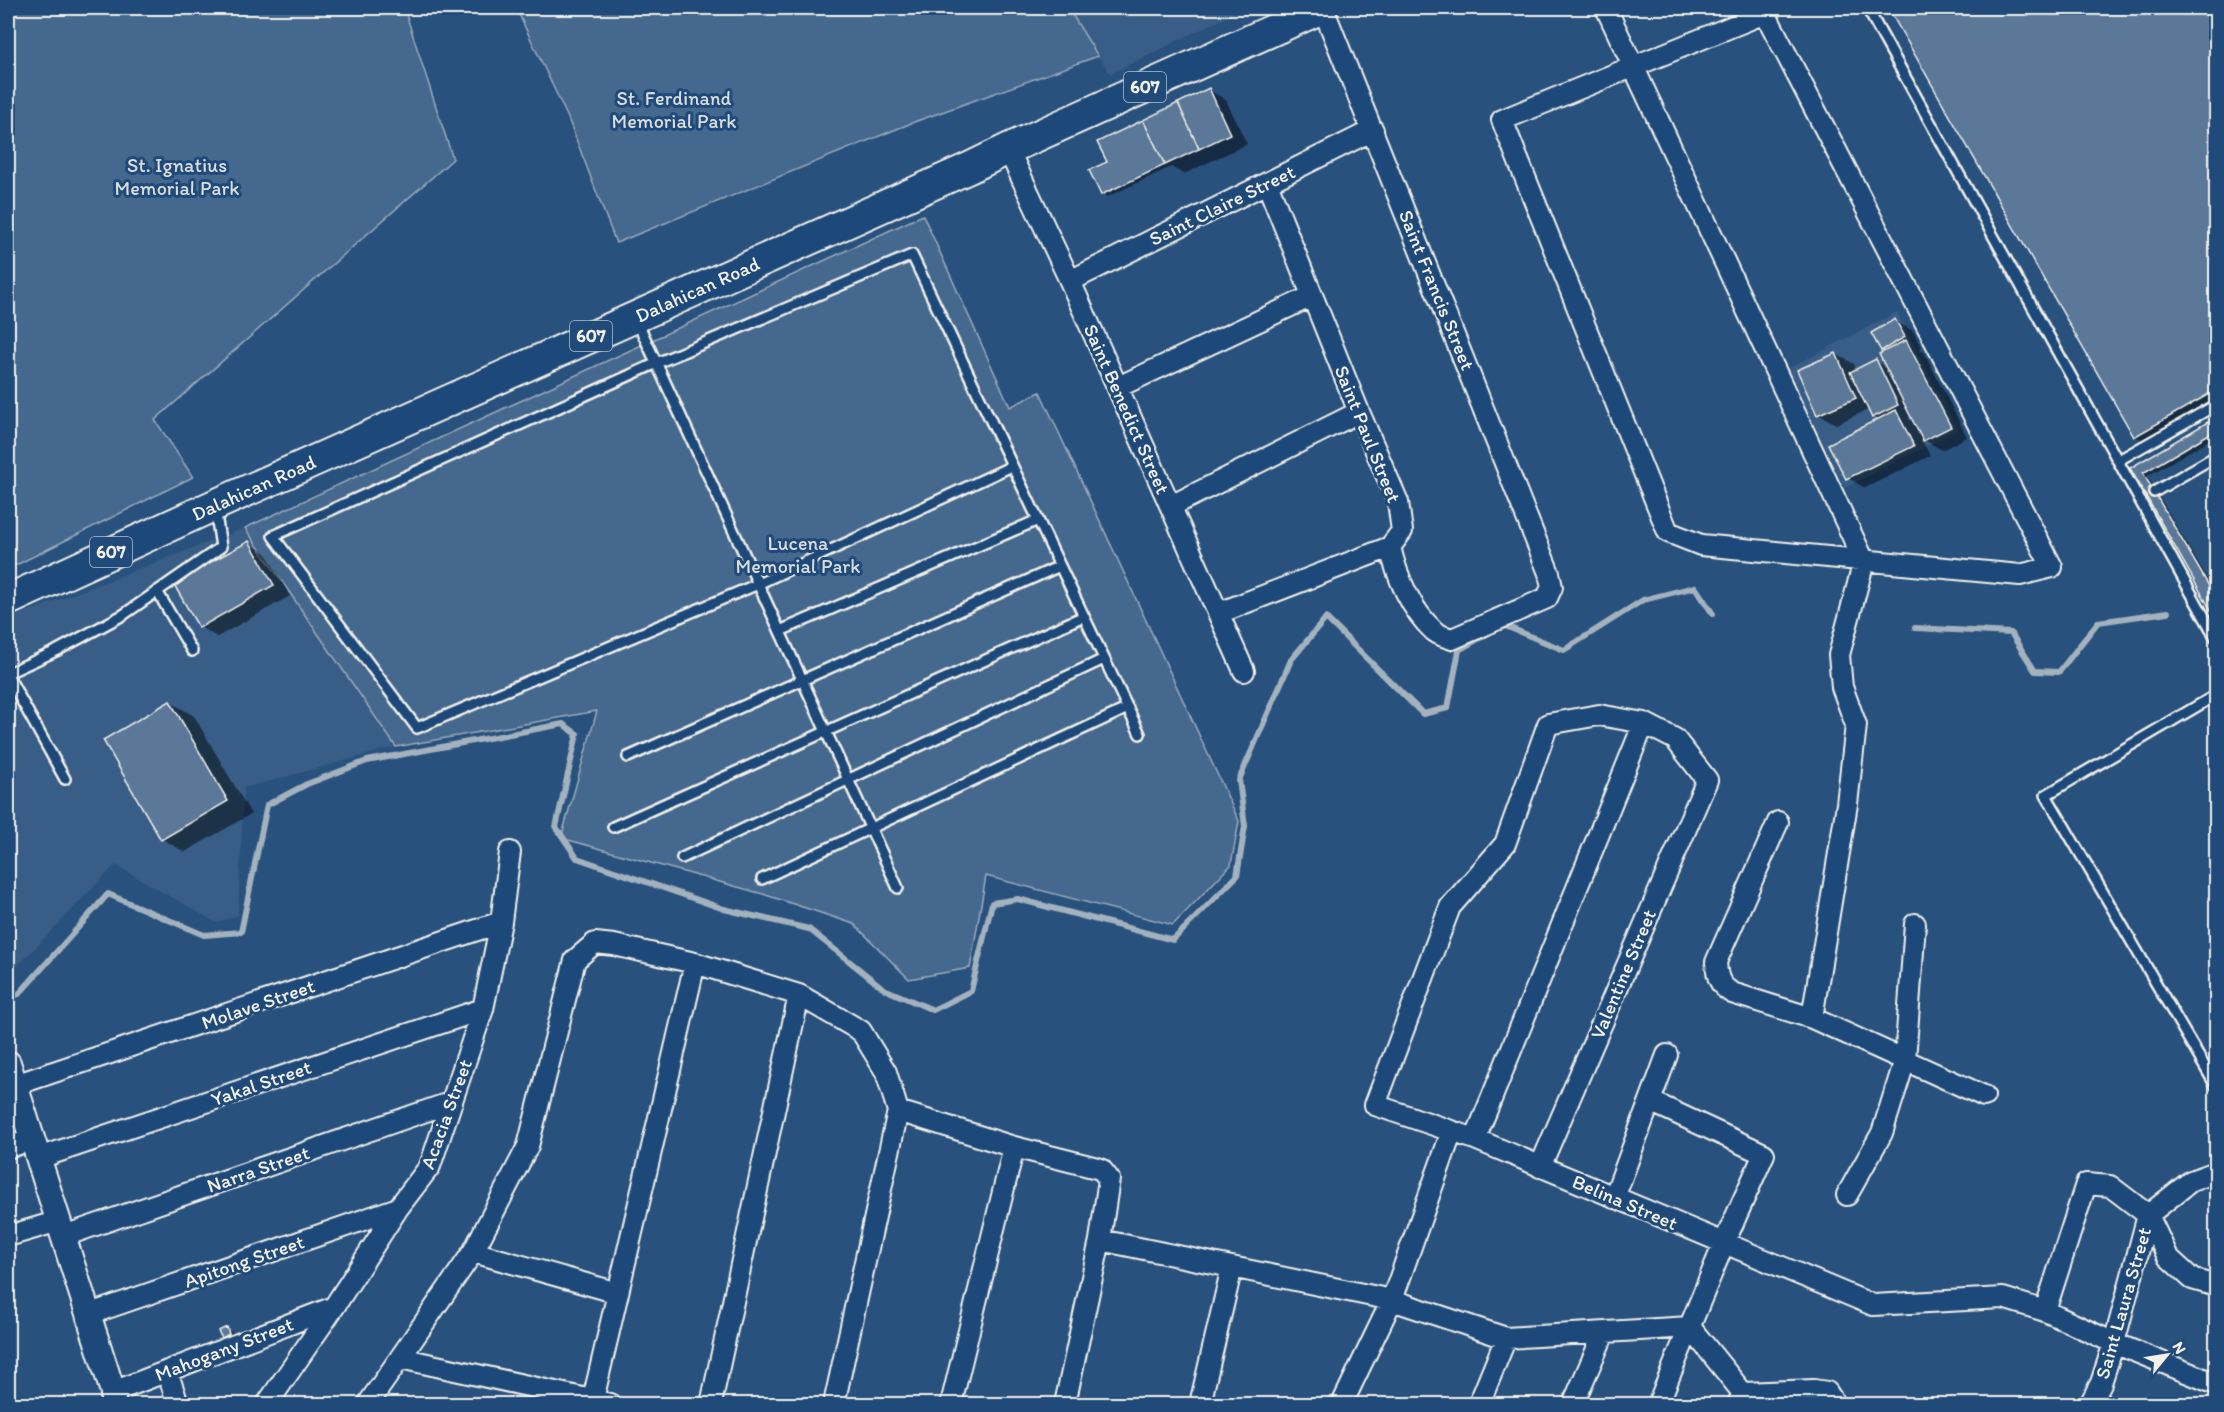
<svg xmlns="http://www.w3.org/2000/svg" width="2224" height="1412" font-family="Itim,sans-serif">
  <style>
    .built { fill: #375d86 }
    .green { fill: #45688e; stroke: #9cacbb; stroke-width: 1.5 }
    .shadow { fill: #0007; fill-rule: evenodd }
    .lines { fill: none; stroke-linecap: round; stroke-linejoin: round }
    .stream { stroke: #a4b2be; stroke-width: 6 }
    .building { fill: #5b7899; stroke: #f4f1e8; stroke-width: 1.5 }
    .service-casing { stroke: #f4f1e8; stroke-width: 14 }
    .minor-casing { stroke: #f4f1e8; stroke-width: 24 }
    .tertiary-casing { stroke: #f4f1e8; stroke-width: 28 }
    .primary-casing { stroke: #f4f1e8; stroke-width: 34 }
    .service { stroke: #1f4a7a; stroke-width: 9 }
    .minor { stroke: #1f4a7a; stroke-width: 20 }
    .tertiary { stroke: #1f4a7a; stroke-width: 24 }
    .primary { stroke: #1f4a7a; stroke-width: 30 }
    .labels { text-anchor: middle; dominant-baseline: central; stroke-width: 6; stroke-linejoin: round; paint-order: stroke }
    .shield { fill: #1f4a7a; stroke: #b4bfc7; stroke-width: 1.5 }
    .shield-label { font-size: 18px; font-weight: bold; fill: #f4f1e8 }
    .park-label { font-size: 20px; fill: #dadcda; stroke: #1f4a7a }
    .street-label { font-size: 20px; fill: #f4f1e8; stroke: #1f4a7a }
  </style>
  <rect width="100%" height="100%" fill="#28517e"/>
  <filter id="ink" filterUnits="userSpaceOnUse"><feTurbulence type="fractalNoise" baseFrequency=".0167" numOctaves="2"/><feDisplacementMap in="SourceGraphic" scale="12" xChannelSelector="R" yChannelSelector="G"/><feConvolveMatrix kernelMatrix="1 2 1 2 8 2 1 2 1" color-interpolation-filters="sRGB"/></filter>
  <g filter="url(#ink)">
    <path class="built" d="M1068 8H1245L1110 74Z
      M1897 312 1958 430 1845 488 1785 370Z
      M245 528 396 747 244 788 238 915 217 923 115 865 8 976V619Z"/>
    <path class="green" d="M8 8H404L453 159 155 420 193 477 8 569Z
      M516 8H1068L1098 56 914 122 616 243 568 118Z
      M923 215 1010 407 1040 392 1239 821 1231 865 1173 925 986 876 970 968 909 979 854 924 763 894 561 838 597 711 396 747 245 528Z"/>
    <path class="shadow" d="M1890 8H2216V402L2147 442 2135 436Z
      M1209 90 1226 100 1247 144 1184 174 1171 167 1107 197 1102 194 1109 163Z
      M1895 321 1913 331 1922 347 1918 349 1924 352 1967 437 1942 450 1921 438 1930 456 1865 488 1848 478 1879 420 1873 417 1870 409 1836 424 1818 414 1836 354 1854 364 1856 370 1876 361 1887 367V352L1882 349ZM1912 416 1916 424 1908 419Z
      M2216 419V436L2147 476 2216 594V616L2132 468Z
      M249 543 266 553 290 596 217 637 200 627Z
      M170 702 194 716 251 814 185 852 162 839Z
      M226 1329 238 1336 235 1344 223 1337Z"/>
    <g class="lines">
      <path class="stream" d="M1500 626 1503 625 1564 650 1643 600 1695 587 1713 614
        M1915 628 2011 633 2035 671 2059 672 2098 622 2168 612
        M8 998 19 994 108 894 204 935 241 932 267 805 307 784 367 761 563 724 577 734 556 827 577 858 724 909 809 929 884 989 933 1010 971 991 992 903 1018 899 1173 940 1237 876 1245 826 1239 780 1291 660 1326 618 1423 714 1448 708 1459 650 1489 633"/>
    </g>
    <path class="building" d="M1888 8H2216V390L2134 437Z
      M1209 88 1230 134 1199 149 1178 103Z
      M1178 103 1199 149 1165 165 1143 120Z
      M1143 120 1165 165 1101 195 1089 170 1107 162 1097 142Z
      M1895 319 1905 337 1881 351 1871 333Z
      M1906 340 1951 427 1923 441 1879 354Z
      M1836 353 1856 398 1817 415 1797 370Z
      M1876 359 1898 405 1872 418 1850 372Z
      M1896 410 1914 446 1846 479 1828 444Z
      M2216 417V430L2143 473 2216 598V619L2130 468Z
      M249 541 274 585 199 628 173 583Z
      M170 701 228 801 161 840 103 740Z
      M227 1327 229 1334 222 1338 218 1331Z"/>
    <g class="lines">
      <g class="service-casing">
        <path id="service" d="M1867 8 2216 638
          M637 321 898 888
          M2119 460 2216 405
          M1012 466 758 584 417 728 273 536 657 363 912 255 1140 734
          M2154 492 2216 456
          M157 591 192 651
          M780 631 1038 520
          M8 673 56 651 123 615 221 547 215 508
          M8 676 65 779
          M2216 695 2046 795 2216 1086
          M628 757 1060 566
          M613 827 1084 616
          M682 858 1104 659
          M762 879 1128 708"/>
      </g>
      <g class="minor-casing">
        <path id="minor" d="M1323 8 1549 573 1552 587 1547 598 1452 639C1446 637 1438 635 1434 631 1411 610 1397 577 1390 547
          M1606 8 1864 561 1839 655 1842 687 1856 725 1847 804 1812 1018
          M1765 13 2052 567 2020 575 1701 545 1668 532 1502 120Z
          M1008 149 1070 281 1244 671
          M1070 281 1373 130
          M1118 387 1312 296
          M1171 506 1359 412
          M1219 613 1390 547 1402 531 1398 502 1359 412 1267 183
          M1778 822 1716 962C1717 977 1719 985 1732 993L1812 1018 1984 1096
          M15 1085 501 922
          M1650 1101 1764 1154 1724 1243 1658 1404
          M1475 1139 1644 723
          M8 1148 32 1139
          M39 1158 483 1009
          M1540 1167 1707 780 1675 739 1644 723 1599 715 1548 724 1505 844 1450 907 1375 1105 1475 1139 1873 1305 2003 1298 2045 1311 2114 1343 2216 1384
          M1847 1195 1882 1133 1905 1060 1915 924
          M1614 1198 1667 1055
          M8 1236 59 1221
          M64 1236 452 1102
          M473 1252 618 1293
          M2045 1311 2086 1184 2110 1186 2148 1215 2168 1257 2192 1279 2216 1286
          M90 1314 398 1208
          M167 1371 178 1404
          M113 1392 334 1307
          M1743 1393 1814 1390 1827 1392 1833 1401 1831 1404
          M267 1404 334 1307 398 1208 430 1166 483 1009 501 922 510 852
          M368 1404 400 1358
          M592 1404 695 963
          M610 1404 400 1358 473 1252 528 1146 575 960 595 943 614 945 695 963 799 995 861 1031 886 1072 898 1111 1014 1147 1101 1169 1109 1179 1100 1240 1392 1300 1506 1338 1690 1327 1743 1393 1738 1404
          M711 1404 799 995
          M834 1404 898 1111
          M951 1404 1014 1147
          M1065 1404 1100 1240
          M1200 1404 1232 1267
          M1342 1404 1392 1300 1452 1131
          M1479 1404 1506 1338
          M1573 1404 1604 1333
          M2090 1404 2101 1383 2114 1343 2148 1215 2191 1181 2216 1172"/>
      </g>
      <g class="tertiary-casing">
        <path id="tertiary" d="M8 1063 113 1392V1404"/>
      </g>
      <g class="primary-casing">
        <g id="primary">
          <path id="s1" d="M8 600 215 505 969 168 1008 149 1322 8"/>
        </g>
      </g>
      <use href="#service" class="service"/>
      <use href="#minor" class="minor"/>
      <use href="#tertiary" class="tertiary"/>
      <use href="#primary" class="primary"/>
    </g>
  </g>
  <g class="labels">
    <g class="shield">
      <rect x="1124" y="72" width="42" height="30" rx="4.5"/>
      <rect x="570" y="321" width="42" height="30" rx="4.5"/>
      <rect x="90" y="537" width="42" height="30" rx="4.5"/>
    </g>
    <g class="shield-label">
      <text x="1145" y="87">607</text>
      <text x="591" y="336">607</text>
      <text x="111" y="552">607</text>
    </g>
    <g class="park-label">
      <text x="674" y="98">St. Ferdinand<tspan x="674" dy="23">Memorial Park</tspan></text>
      <text x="177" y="165">St. Ignatius<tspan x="177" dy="23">Memorial Park</tspan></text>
      <text x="798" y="543">Lucena<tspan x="798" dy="23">Memorial Park</tspan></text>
    </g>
    <g class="street-label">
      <text transform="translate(1222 205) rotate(-26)">Saint Claire Street</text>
      <text stroke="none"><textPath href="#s1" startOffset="756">Dalahican Road</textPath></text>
      <text transform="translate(1437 290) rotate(68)">Saint Francis Street</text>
      <text transform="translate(1127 409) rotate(66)">Saint Benedict Street</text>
      <text transform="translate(1368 434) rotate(68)">Saint Paul Street</text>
      <text stroke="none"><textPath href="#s1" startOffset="270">Dalahican Road</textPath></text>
      <text transform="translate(1623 974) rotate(-67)">Valentine Street</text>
      <text transform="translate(258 1004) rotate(-19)">Molave Street</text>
      <text transform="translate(261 1083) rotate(-19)">Yakal Street</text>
      <text transform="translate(446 1114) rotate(-70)">Acacia Street</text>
      <text transform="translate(258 1169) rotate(-19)">Narra Street</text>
      <text transform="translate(1625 1202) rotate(23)">Belina Street</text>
      <text transform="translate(244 1261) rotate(-19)">Apitong Street</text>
      <text transform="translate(2123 1303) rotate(-74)">Saint Laura Street</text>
      <text transform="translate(224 1349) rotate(-21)">Mahogany Street</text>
    </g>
  </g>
  <rect width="2224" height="1412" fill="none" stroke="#1f4a7a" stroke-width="30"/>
  <rect x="15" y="15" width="2194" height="1382" fill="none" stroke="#f4f1e8" stroke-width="2" filter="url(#ink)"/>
  <g transform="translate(2167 1355) rotate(60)" stroke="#1f4a7a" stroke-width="4.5" paint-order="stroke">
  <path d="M0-4.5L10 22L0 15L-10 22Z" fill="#f4f1e8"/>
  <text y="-9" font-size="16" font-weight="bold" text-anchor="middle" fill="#f4f1e8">N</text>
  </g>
</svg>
